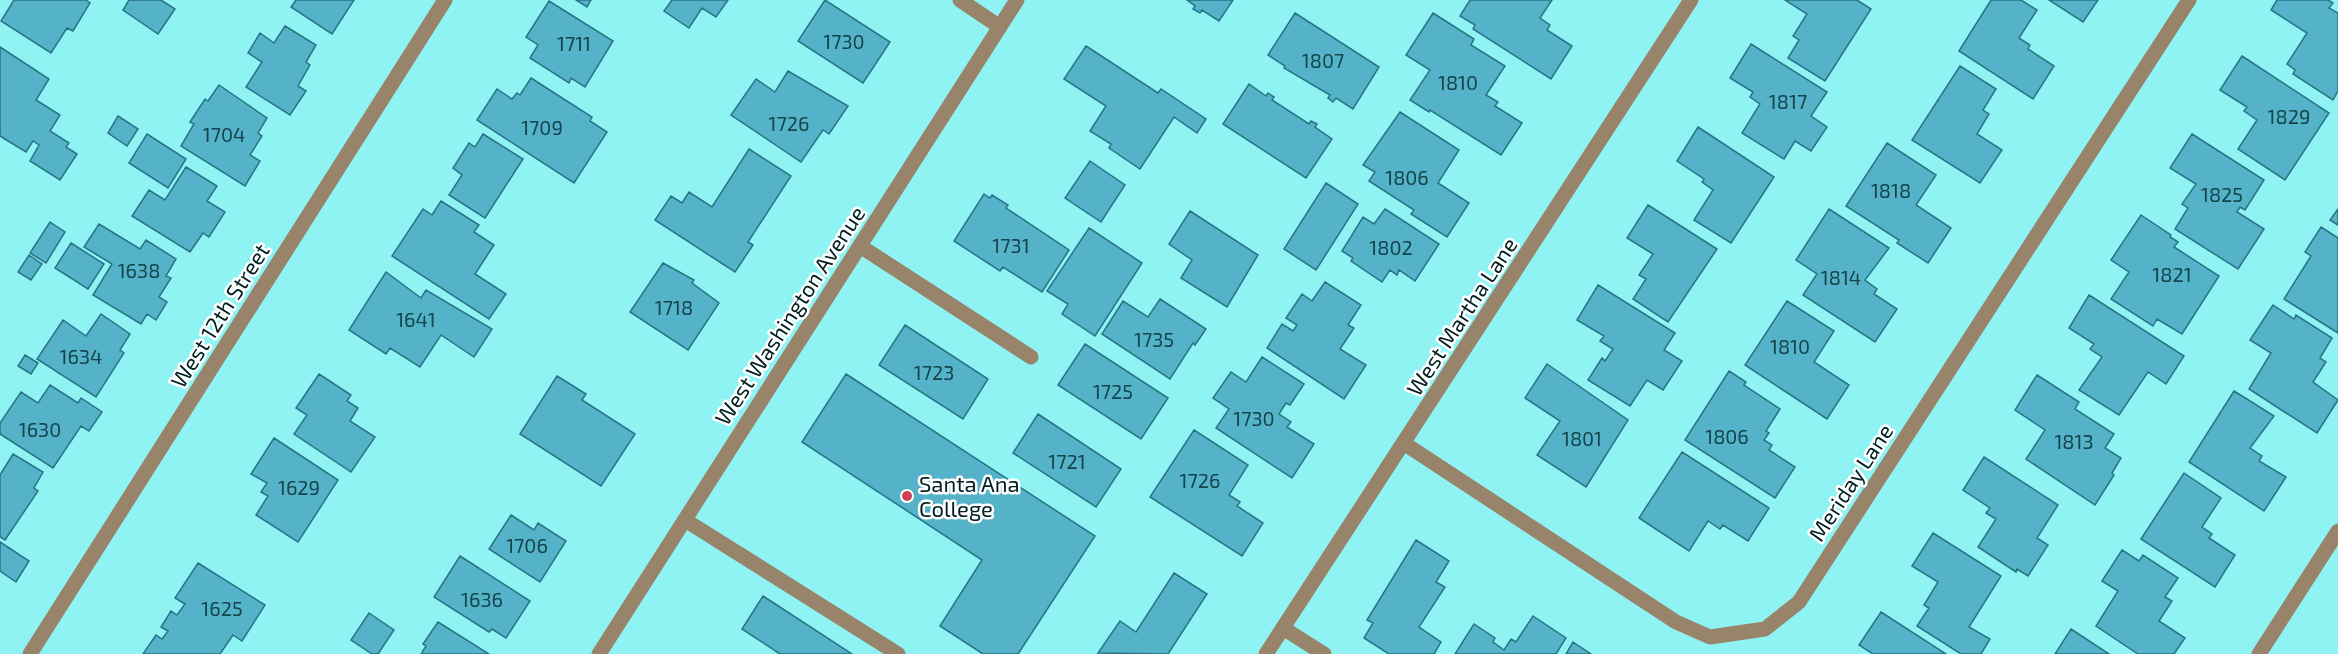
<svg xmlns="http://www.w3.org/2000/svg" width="2338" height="654" font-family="'Exo 2',sans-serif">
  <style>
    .building { fill: #54b2c9; stroke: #297384; stroke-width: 1.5 }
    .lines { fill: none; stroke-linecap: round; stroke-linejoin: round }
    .service { stroke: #97846b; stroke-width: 15 }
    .minor { stroke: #97846b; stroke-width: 15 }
    .tertiary { stroke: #97846b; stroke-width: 15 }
    .poi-dot { fill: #cf3f56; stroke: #fff; stroke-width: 2 }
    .labels { text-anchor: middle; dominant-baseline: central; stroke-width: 5; stroke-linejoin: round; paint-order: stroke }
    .number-label { font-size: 20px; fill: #15444a }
    .street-label { font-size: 22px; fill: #001f1f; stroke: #fff }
    .poi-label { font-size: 22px; fill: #001f1f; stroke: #fff; text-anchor: start }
  </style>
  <rect width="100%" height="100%" fill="#8ff3f3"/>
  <path class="building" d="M14 0H86L90 3 73 31 67 28 51 53 1 21Z
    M129 0H161L175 9 158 34 123 10Z
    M296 0H354L332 34 291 7Z
    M576 0H591L587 7Z
    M672 0H728L716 17 702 8 689 28 664 11Z
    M825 0 890 42 863 83 798 41Z
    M1187 0H1233L1219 21 1202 10 1200 13 1193 9 1195 6Z
    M1470 0H1552L1540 18 1550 25 1547 30 1572 46 1551 79 1473 29 1475 25 1460 16Z
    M1785 0H1857L1871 9 1825 81 1788 58 1799 40 1793 36 1807 14Z
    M1991 0H2021L2037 10 2019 38 2030 45 2028 49 2054 66 2033 99 1959 51Z
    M2049 0H2098L2083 22Z
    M2277 0H2328L2333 3 2329 8 2338 13V91L2333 100 2293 74 2295 70 2287 64 2307 33 2271 10Z
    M549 1 613 41 585 87 571 78 569 83 530 58 538 45 526 37Z
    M1295 13 1379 67 1353 109 1336 98 1333 102 1328 98 1330 95 1284 68 1285 66 1268 55Z
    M1433 13 1474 39 1471 45 1505 66 1486 95 1498 102 1495 106 1522 123 1501 155 1430 110 1429 112 1410 100 1430 70 1406 55Z
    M285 26 316 45 306 62 310 65 298 86 306 91 290 115 246 87 262 62 248 53 260 33 274 43Z
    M1751 44 1827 92 1811 116 1827 127 1811 151 1795 141 1784 159 1742 133 1760 104 1750 97 1753 92 1730 78Z
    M1086 46 1158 93 1161 89 1206 119 1197 133 1174 117 1140 169 1109 148 1111 144 1090 131 1106 106 1064 79Z
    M0 47 49 79 36 100 60 115 50 131 69 143 66 147 77 154 60 180 30 161 39 145 33 141 26 152 0 136Z
    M2242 56 2329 113 2285 180 2238 149 2257 120 2244 111 2247 107 2220 90Z
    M1960 66 1996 89 1983 110 1989 114 1977 134 2002 150 1980 183 1912 140Z
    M788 71 848 106 829 134 823 130 801 162 731 115 756 79 775 92Z
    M531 78 592 117 590 121 607 132 574 183 477 120 497 89 512 99 517 93 520 95Z
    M1249 84 1266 96 1268 93 1274 97 1272 100 1309 124 1311 121 1317 124 1315 127 1332 139 1306 178 1223 124Z
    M219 85 267 118 258 133 262 136 250 155 260 161 245 186 181 146 194 124 190 122 205 99 208 101Z
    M1400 112 1459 150 1438 183 1469 203 1447 237 1411 214 1414 210 1369 181 1375 172 1363 165Z
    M118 116 138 129 127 146 108 133Z
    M1698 127 1774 177 1731 243 1694 220 1713 190 1702 182 1704 179 1677 161Z
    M147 134 186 159 168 188 129 163Z
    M483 134 523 159 485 218 449 195 462 175 453 168 469 143 475 147Z
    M2192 134 2264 180 2245 210 2240 207 2237 212 2264 229 2238 269 2175 229 2188 208 2182 204 2196 184 2170 168Z
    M1887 143 1936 175 1916 205 1951 228 1928 263 1897 243 1899 240 1846 206Z
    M749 149 791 176 748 242 753 245 735 272 655 220 671 196 682 203 689 192 712 207Z
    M1090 161 1125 185 1101 222 1065 198Z
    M186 167 217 186 207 201 225 212 209 237 203 233 190 252 132 216 149 190 165 200Z
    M1326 183 1358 204 1316 270 1284 249Z
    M984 194 990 198 992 195 1008 205 1006 208 1069 250 1042 292 1003 267 1000 271 954 241Z
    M441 201 479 225 474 232 494 245 475 274 506 294 489 319 392 256 423 209 432 215Z
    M1648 205 1717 249 1668 322 1633 299 1646 279 1639 275 1653 254 1627 238Z
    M1385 209 1439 244 1415 281 1399 270 1397 275 1390 270 1382 282 1351 261 1353 258 1342 251 1363 217 1374 224Z
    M1829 209 1889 248 1865 280 1877 289 1874 294 1897 309 1875 342 1803 295 1817 274 1796 260Z
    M2338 209V225L2330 220Z
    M1190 211 1258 255 1227 307 1181 278 1192 260 1169 244Z
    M2141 215 2171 235 2170 237 2178 242 2174 247 2219 276 2182 334 2157 319 2153 326 2111 299 2129 272 2111 260Z
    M50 222 65 232 46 263 30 253Z
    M99 224 140 249 146 240 176 259 166 276 171 278 159 297 167 302 156 320 147 314 141 324 93 295 112 264 84 247Z
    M2321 227 2338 238V333L2284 299 2311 256 2305 252Z
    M1089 228 1142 263 1095 336 1062 314 1068 304 1047 291Z
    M71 243 104 264 88 289 55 268Z
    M29 255 42 264 31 280 18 272Z
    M663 263 694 280 692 283 719 303 688 350 630 312Z
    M386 272 421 298 426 290 492 329 474 357 441 335 420 367 390 348 386 354 349 330Z
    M1325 282 1361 305 1348 325 1354 328 1340 349 1366 365 1344 399 1267 348 1282 324 1293 331 1297 325 1286 318 1302 294 1312 301Z
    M1598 285 1675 333 1664 350 1682 361 1663 390 1647 380 1630 406 1588 380 1602 358 1605 361 1613 349 1600 341 1604 336 1577 320Z
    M2089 295 2184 356 2166 384 2148 372 2119 415 2079 390 2102 357 2090 349 2094 344 2069 328Z
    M1160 299 1206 329 1195 345 1193 343 1170 379 1102 334 1123 301 1148 317Z
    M1787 301 1834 331 1814 362 1849 385 1827 419 1745 365Z
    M2273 305 2294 319 2296 315 2332 338 2320 358 2326 362 2313 382 2338 400 2317 433 2249 389 2271 353 2250 340Z
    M101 314 130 334 120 350 124 353 96 397 37 359 63 320 86 336Z
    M905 325 988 379 963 419 879 365Z
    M1085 344 1168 398 1141 439 1058 385Z
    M25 355 38 363 31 374 18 366Z
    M1262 357 1304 384 1290 405 1286 403 1279 414 1291 422 1287 427 1314 444 1292 478 1216 428 1229 409 1213 398 1231 372 1246 382Z
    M1547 364 1628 420 1586 487 1537 455 1560 421 1525 398Z
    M1729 371 1746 382 1744 385 1780 409 1766 431 1769 433 1764 440 1772 445 1769 450 1795 467 1775 498 1685 440Z
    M319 374 351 395 347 401 358 408 350 421 375 437 351 472 294 434 307 415 296 408Z
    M846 374 1095 536 1018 654H983L940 626 982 560 802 442Z
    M2037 375 2079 402 2075 409 2114 434 2105 448 2121 458 2112 473 2114 475 2095 505 2026 459 2045 430 2015 410Z
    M557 376 586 394 582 400 635 434 601 486 520 434Z
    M50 385 78 403 81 398 102 412 89 431 81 426 53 468 0 434V423L21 392 38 403Z
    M2234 391 2274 416 2250 448 2262 456 2259 461 2286 477 2264 511 2189 462Z
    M1038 414 1121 469 1096 507 1013 453Z
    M1194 430 1248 465 1229 495 1240 502 1237 506 1263 523 1242 556 1150 497Z
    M274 438 338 480 298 542 256 515 268 496 261 492 267 483 251 474Z
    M1682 452 1769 508 1748 541 1723 525 1720 529 1708 521 1689 551 1639 518Z
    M13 454 43 472 34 488 38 491 5 540 0 537V475Z
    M1984 457 2058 505 2037 538 2048 545 2028 576 2017 569 2016 572 1978 547 1996 519 1986 513 1990 508 1963 490Z
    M2184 473 2221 498 2202 527 2212 534 2209 538 2235 555 2215 587 2141 539Z
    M511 515 534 530 538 523 566 541 540 582 489 549Z
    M1933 533 2001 576 1969 627 1990 639 1981 654H1961L1917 626 1929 608 1924 605 1938 582 1912 566Z
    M1416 540 1449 561 1436 582 1445 587 1419 627 1441 642 1434 654H1389L1364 638 1373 623 1367 620Z
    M0 542 29 561 16 582 0 571Z
    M2122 550 2139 561 2143 555 2178 578 2165 597 2172 601 2159 621 2185 638 2174 654H2138L2096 626 2118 591 2102 581Z
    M460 556 530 601 506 638 492 629 489 632 434 597Z
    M198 563 265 605 242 641 233 635 220 654H143L156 635 162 639 168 631 161 627 171 611 177 615 185 604 175 598Z
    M1174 573 1207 594 1168 654 1098 653 1120 621 1136 632Z
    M763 596 852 654H780L742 629Z
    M1881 612 1946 654H1873L1859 645Z
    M369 613 394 630 378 654H372L351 640Z
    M1533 616 1566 638 1556 654H1455L1474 624 1495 638 1493 642 1504 650 1511 639 1516 642Z
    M438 622 489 654H421L426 646 423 644Z
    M2071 629 2109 654H2055Z
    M1573 642 1591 654H1566Z"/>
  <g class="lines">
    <path class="service" d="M860 246 1031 357
      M685 520 898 654
      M1283 628 1324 654"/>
    <path class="minor" d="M1405 444 1676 622 1710 637 1765 629 1799 602 2189 0
      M30 654 445 0
      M1266 654 1691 0
      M2259 654 2338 531"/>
    <path class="tertiary" d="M960 0 1000 27
      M599 654 1017 0"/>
  </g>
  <circle class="poi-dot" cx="907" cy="496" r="6"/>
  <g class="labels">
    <g class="number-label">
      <text x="844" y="41">1730</text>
      <text x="574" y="43">1711</text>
      <text x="1323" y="60">1807</text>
      <text x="1458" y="82">1810</text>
      <text x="1788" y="101">1817</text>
      <text x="2289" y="116">1829</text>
      <text x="789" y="123">1726</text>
      <text x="542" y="127">1709</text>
      <text x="224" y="134">1704</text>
      <text x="1407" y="177">1806</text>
      <text x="1891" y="190">1818</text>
      <text x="2222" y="194">1825</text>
      <text x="1011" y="245">1731</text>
      <text x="1391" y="247">1802</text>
      <text x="139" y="270">1638</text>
      <text x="2172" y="274">1821</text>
      <text x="1841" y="277">1814</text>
      <text x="674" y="307">1718</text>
      <text x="416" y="319">1641</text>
      <text x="1154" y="339">1735</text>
      <text x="1790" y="346">1810</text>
      <text x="81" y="356">1634</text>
      <text x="934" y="372">1723</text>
      <text x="1113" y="391">1725</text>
      <text x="1254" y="418">1730</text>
      <text x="40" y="429">1630</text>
      <text x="1727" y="436">1806</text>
      <text x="1582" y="438">1801</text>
      <text x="2074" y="441">1813</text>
      <text x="1067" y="461">1721</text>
      <text x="1200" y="480">1726</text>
      <text x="299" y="487">1629</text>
      <text x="527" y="545">1706</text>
      <text x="482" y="599">1636</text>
      <text x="222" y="608">1625</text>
    </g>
    <g class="street-label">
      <text transform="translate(219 315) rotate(-58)">West 12th Street</text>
      <text transform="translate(789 315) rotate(-57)">West Washington Avenue</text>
      <text transform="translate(1461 316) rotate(-57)">West Martha Lane</text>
      <text transform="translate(1850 482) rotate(-57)">Meriday Lane</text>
    </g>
    <g class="poi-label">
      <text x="919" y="483">Santa Ana<tspan x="919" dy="25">College</tspan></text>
    </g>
  </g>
</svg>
